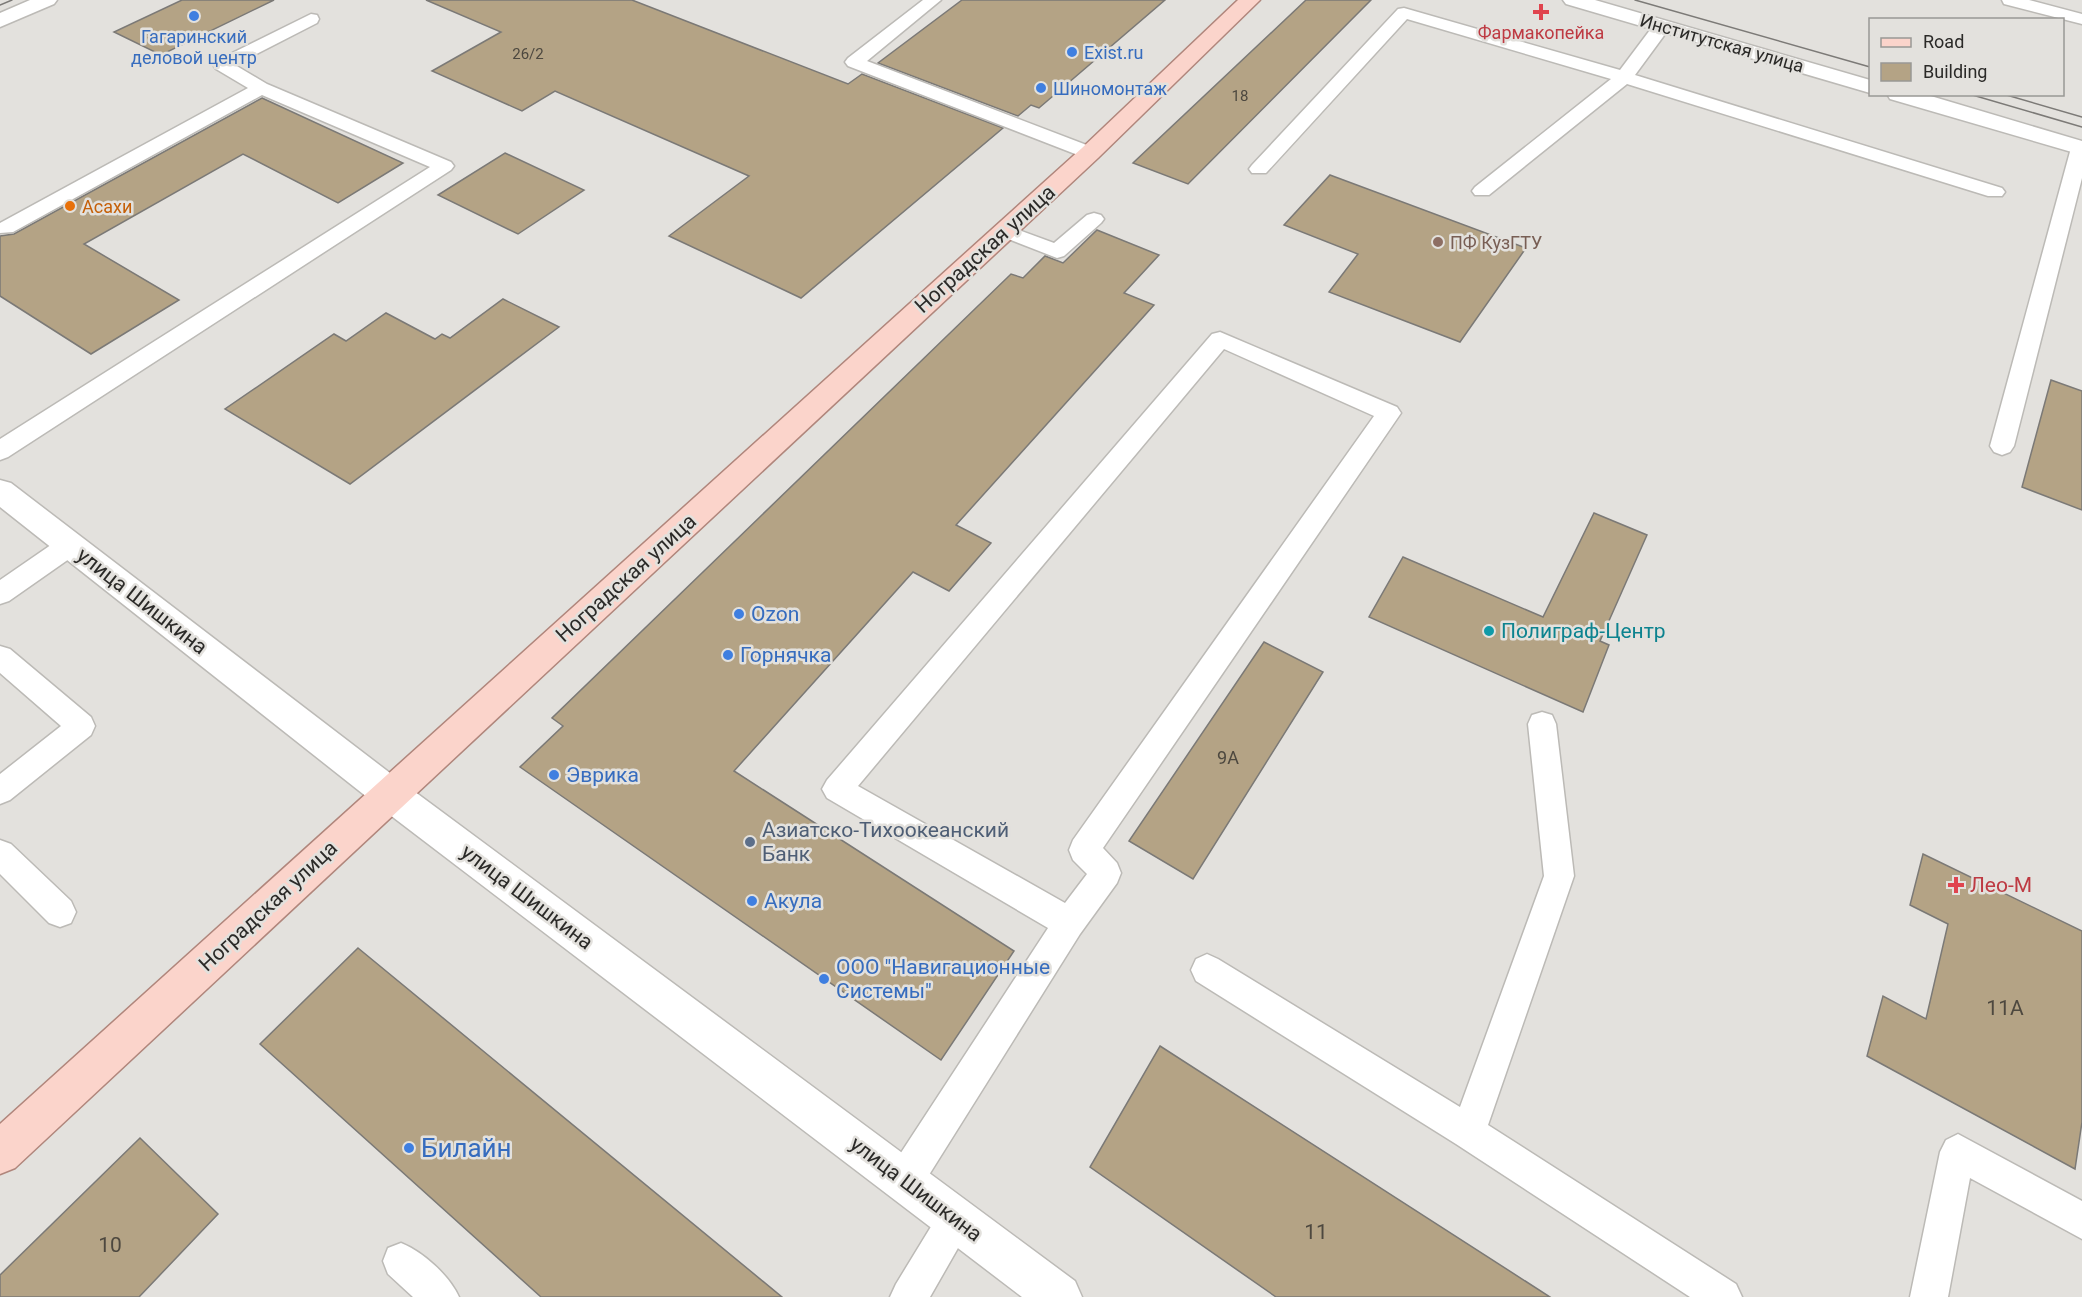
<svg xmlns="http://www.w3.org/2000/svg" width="2082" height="1297" font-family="Roboto,sans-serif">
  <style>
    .building { fill: #b4a385; stroke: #7b7976; stroke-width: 1.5 }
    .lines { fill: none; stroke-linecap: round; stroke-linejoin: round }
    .service-casing { stroke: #bcbab6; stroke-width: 3 }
    .secondary-casing { stroke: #bcbab6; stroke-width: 3 }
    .primary-casing { stroke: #b0867c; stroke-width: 3 }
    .service { fill: #fff; fill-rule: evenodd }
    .secondary { fill: #fff; fill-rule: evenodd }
    .primary { fill: #fbd4cb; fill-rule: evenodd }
    .tram { stroke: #7c7a77; stroke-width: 1.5 }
    .health-dot { fill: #e0444e; stroke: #e3e1dd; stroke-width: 2 }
    .shop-dot { fill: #3f7fe0; stroke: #e3e1dd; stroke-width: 2 }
    .food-dot { fill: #e8710a; stroke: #e3e1dd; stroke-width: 2 }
    .education-dot { fill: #8d6e63; stroke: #e3e1dd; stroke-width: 2 }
    .culture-dot { fill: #0f9aa8; stroke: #e3e1dd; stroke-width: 2 }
    .service-dot { fill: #5c6f8a; stroke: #e3e1dd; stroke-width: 2 }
    .labels { text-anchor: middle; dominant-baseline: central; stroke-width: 5; stroke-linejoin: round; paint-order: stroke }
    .far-number-label { font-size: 15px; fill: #4d483f }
    .far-health-label { font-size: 18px; fill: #be3a42; stroke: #e3e1dd }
    .far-shop-label { font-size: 18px; fill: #366cbe; stroke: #e3e1dd; text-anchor: start }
    .far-street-label { font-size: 18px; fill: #2b2a28; stroke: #e3e1dd }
    .far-food-label { font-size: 18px; fill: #c56008; stroke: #e3e1dd; text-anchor: start }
    .far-education-label { font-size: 18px; fill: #785e54; stroke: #e3e1dd; text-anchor: start }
    .number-label { font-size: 18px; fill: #4d483f }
    .street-label { font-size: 21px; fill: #2b2a28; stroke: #e3e1dd }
    .shop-label { font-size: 21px; fill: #366cbe; stroke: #e3e1dd; text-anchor: start }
    .culture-label { font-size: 21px; fill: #0d838f; stroke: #e3e1dd; text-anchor: start }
    .service-label { font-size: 21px; fill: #4e5e75; stroke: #e3e1dd; text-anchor: start }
    .health-label { font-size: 21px; fill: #be3a42; stroke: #e3e1dd; text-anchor: start }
    .near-number-label { font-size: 21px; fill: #4d483f }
    .near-shop-label { font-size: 26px; fill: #366cbe; stroke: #e3e1dd; text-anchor: start }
  </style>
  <rect width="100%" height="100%" fill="#e3e1dd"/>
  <path class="building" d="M182 0H274L161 55 114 32Z
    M426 0H632L848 84 862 74 1003 128 801 298 669 236 749 176 555 91 522 111 432 71 501 32Z
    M962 0H1165L1039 108 1031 105 1018 116 878 63Z
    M1306 0H1371L1188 184 1133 163Z
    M262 98 403 163 338 203 243 154 84 244 179 300 91 354 0 296V236L14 234Z
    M505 153 584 190 518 234 438 195Z
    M1330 175 1526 248 1460 342 1329 292 1358 254 1284 225Z
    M1097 230 1159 255 1124 293 1154 305 956 525 991 543 949 591 913 572 734 771 1014 951 941 1060 520 767 563 726 552 718 1011 274 1023 278 1045 256 1063 263Z
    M503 299 559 327 350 484 225 409 334 334 346 341 386 313 435 339 442 334 450 338Z
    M2051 380 2082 391V510L2022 487Z
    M1594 513 1647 535 1600 641 1609 645 1583 712 1369 617 1403 557 1543 617Z
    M1264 642 1323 672 1193 879 1129 841Z
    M1923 854 2082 931V1122L2075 1169 1867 1056 1883 996 1926 1019 1948 924 1910 905Z
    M358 948 782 1297H541L260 1044Z
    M1160 1046 1550 1297H1276L1090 1167Z
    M140 1138 218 1214 139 1297H0V1275Z"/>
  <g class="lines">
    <g class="service-casing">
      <path id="service" d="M923 0H941L867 61 1097 149 1100 153 1097 157H1083L848 66 845 62 848 58Z
        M2002 0H2029L2082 14V24L2004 4Z
        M1404 8 1620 70 1656 22H1668L1671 26 1635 75 2002 188 2005 192 2002 196H1988L1627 84 1489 195H1475L1472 191 1475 187 1611 79 1407 19 1266 173H1252L1249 169 1252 165 1398 9Z
        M311 14 317 15 319 19 317 23 235 65 267 84 451 162 454 166 451 170 8 457 0 460V439L430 167 262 95 13 232 0 233V223L248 88 216 69 213 65 216 61Z
        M2082 143V178L2014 446 2010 452 2002 455 1994 452 1990 446 2071 148 2073 144Z
        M1094 213 1101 215 1104 219 1101 223 1064 256 1057 258 998 235 995 231 998 227 1005 225 1054 243 1087 215Z
        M1220 332 1397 407 1401 413 1103 848 1117 863 1121 873 1117 883 1080 934 917 1194 904 1199 891 1194 886 1181 891 1168 1048 928 827 798 822 789 827 780 1212 334ZM1224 349 1374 416 1073 840 1069 850 1073 860 1087 874 1065 903 858 786Z
        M70 535 79 538 83 545 79 552 9 601 0 604V580L61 538Z
        M0 646 10 649 91 717 95 726 91 735 10 800 0 804V774L61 726 0 673Z
        M1542 712 1552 715 1556 724 1574 876 1488 1125 1736 1284 1742 1297H1690L1456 1144 1196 981 1191 970 1196 959 1207 954 1218 959 1460 1107 1544 876 1528 724 1532 715Z
        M0 840 11 844 71 901 76 912 71 923 60 927 49 923 0 874Z
        M1958 1134 2082 1201V1239L1970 1178 1948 1297H1910L1940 1152 1946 1140Z
        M956 1202 969 1207 974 1220 930 1297H890L896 1284 943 1207Z
        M401 1243C423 1252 449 1275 459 1297H413L388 1274 383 1261 388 1248Z"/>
    </g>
    <g class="secondary-casing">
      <path id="secondary" d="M30 0H57L54 4 0 27V13Z
        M1563 0H1595L1870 80V93L1566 4Z
        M1887 94H1924L2082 141V155L1890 99Z
        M0 480 11 483 403 783 1075 1281 1082 1297H1022L377 805 0 507Z"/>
    </g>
    <g class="primary-casing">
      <path id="primary" d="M1238 0H1260L1098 158 15 1168 0 1174V1124L1082 148Z"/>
    </g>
    <use href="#service" class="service"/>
    <use href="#secondary" class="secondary"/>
    <use href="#primary" class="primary"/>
    <path class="tram" d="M1635 0 1870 67
      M0 5 12 0
      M1969 94 2082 127
      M2003 94 2082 117"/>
  </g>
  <g class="health-dot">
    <path d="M1538 3h6v6h6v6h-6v6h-6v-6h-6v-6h6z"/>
    <path d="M1953 876h6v6h6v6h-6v6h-6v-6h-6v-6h6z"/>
  </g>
  <g class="shop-dot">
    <circle cx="194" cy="16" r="6"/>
    <circle cx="1072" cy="52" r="6"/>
    <circle cx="1041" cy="88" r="6"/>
    <circle cx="739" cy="614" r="6"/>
    <circle cx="728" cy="655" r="6"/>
    <circle cx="554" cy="775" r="6"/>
    <circle cx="752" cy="901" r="6"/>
    <circle cx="824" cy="979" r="6"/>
    <circle cx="409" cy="1148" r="6"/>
  </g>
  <circle class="food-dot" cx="70" cy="206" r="6"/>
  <circle class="education-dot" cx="1438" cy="242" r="6"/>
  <circle class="culture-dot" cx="1489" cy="631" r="6"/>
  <circle class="service-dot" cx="750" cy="842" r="6"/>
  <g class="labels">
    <g class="far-number-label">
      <text x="528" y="54">26/2</text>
      <text x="1240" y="96">18</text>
    </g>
    <g class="far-health-label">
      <text x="1541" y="32">Фармакопейка</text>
    </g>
    <g class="far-shop-label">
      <text x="194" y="36" text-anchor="middle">Гагаринский<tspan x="194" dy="21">деловой центр</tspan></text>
      <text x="1084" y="52">Exist.ru</text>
      <text x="1053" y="88">Шиномонтаж</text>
    </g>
    <g class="far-street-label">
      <text transform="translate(1722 43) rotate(16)">Институтская улица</text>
    </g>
    <g class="far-food-label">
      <text x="82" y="206">Асахи</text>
    </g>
    <g class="far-education-label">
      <text x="1450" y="242">ПФ КузГТУ</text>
    </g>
    <g class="number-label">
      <text x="1228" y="757">9А</text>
    </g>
    <g class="street-label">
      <text transform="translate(985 249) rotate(-42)">Ноградская улица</text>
      <text transform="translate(626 578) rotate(-42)">Ноградская улица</text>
      <text transform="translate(142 601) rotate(38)">улица Шишкина</text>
      <text transform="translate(527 897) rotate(37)">улица Шишкина</text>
      <text transform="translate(268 906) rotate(-43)">Ноградская улица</text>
      <text transform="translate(916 1189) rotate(37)">улица Шишкина</text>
    </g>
    <g class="shop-label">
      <text x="751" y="614">Ozon</text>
      <text x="740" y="655">Горнячка</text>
      <text x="566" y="775">Эврика</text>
      <text x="764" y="901">Акула</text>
      <text x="836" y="967">ООО "Навигационные<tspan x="836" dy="24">Системы"</tspan></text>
    </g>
    <g class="culture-label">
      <text x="1501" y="631">Полиграф-Центр</text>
    </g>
    <g class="service-label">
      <text x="762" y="830">Азиатско-Тихоокеанский<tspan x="762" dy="24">Банк</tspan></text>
    </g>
    <g class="health-label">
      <text x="1970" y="885">Лео-М</text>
    </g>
    <g class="near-number-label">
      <text x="2005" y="1008">11А</text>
      <text x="1316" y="1232">11</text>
      <text x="110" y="1245">10</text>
    </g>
    <g class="near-shop-label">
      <text x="421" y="1148">Билайн</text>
    </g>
  </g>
  <rect x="1869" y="18" width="195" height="78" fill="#e3e1dd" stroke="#999895" stroke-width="1.5"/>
  <rect x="1881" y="38" width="30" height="9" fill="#fbd4cb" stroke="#999895" stroke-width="1.5"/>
  <text x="1923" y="48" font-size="18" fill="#2b2a28">Road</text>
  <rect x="1881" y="63" width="30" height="18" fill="#b4a385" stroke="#999895" stroke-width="1.5"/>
  <text x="1923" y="78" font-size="18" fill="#2b2a28">Building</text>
</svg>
